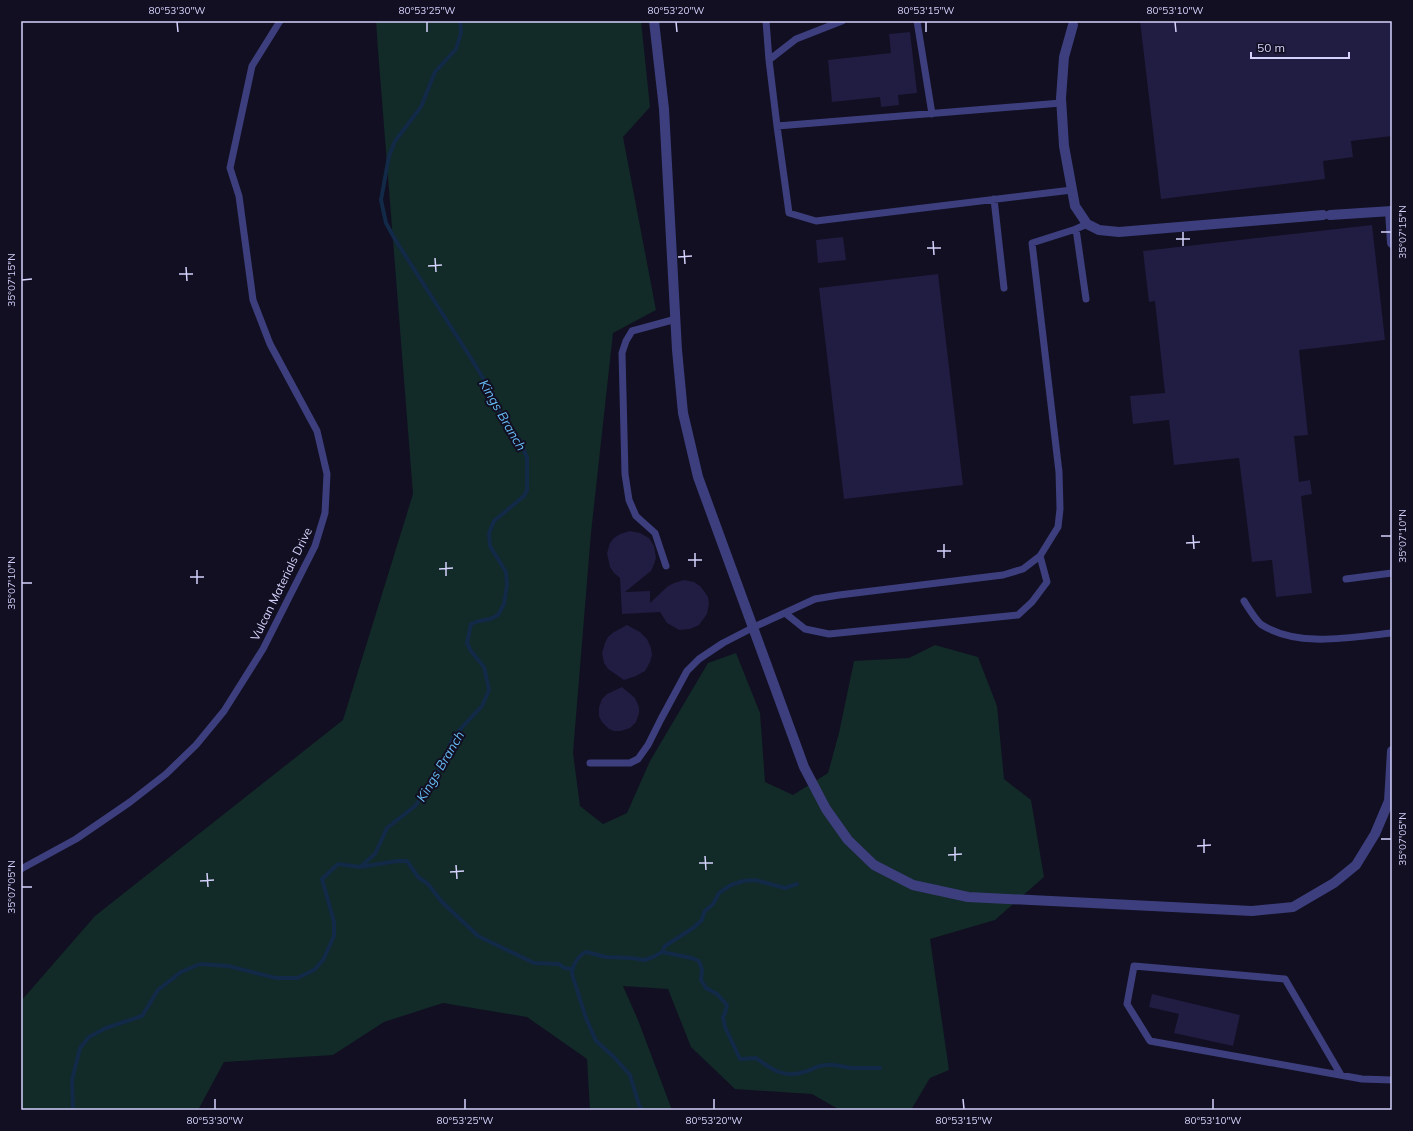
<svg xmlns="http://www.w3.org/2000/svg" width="1413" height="1131" font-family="Mulish,sans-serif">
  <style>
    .green { fill: #122a28 }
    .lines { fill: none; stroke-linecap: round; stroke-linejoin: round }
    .stream { stroke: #122a47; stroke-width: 4 }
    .building { fill: #211c41 }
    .lane { stroke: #3d3e7d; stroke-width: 7 }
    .street { stroke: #3d3e7d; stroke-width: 10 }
    .ticks { fill: none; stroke: #d4d2fc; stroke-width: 1.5 }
    .labels { text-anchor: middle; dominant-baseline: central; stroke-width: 4; stroke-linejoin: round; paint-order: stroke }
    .street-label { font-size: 12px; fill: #d4d2fc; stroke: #110f21 }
    .water-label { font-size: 13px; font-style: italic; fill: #67bcf5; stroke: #110f21 }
    .neatline { fill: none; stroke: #d4d2fc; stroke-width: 1.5 }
    .ticks-label { font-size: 10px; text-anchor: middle; fill: #d4d2fc }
  </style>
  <rect width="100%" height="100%" fill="#110f21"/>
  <path class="green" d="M376 21H641L650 107 623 137 656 310 613 333 591 533 573 753 580 806 603 824 627 813 650 761 708 663 736 653 760 713 765 782 793 795 828 773 839 733 854 661 909 658 935 645 978 657 997 706 1004 779 1031 800 1044 877 995 920 930 939 949 1070 930 1078 911 1110H840L812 1094 735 1089 691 1047 668 989 623 986 638 1020 672 1110H590L587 1059 527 1017 443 1003 384 1022 333 1055 224 1062 198 1110H21V1001L95 916 343 720 413 494 378 50Z"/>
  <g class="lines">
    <path class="stream" d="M360 867 375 854 387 828 415 806 433 782 454 736 482 706 489 690 484 667 471 651 467 643 471 624 479 621 490 619 498 615 504 604 507 585 506 572 490 546 489 533 494 521 524 496 527 490V458L521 442 504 420 489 388 474 363 396 241 386 223 381 200 389 156 395 141 421 107 435 72 456 49 461 33 460 21
      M662 952 692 958 699 961 702 970 701 980 706 988 717 994 727 1005 725 1013 723 1017 725 1027 740 1059 756 1058C771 1069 784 1079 804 1072 813 1070 816 1065 827 1065 836 1064 843 1067 852 1068 861 1068 870 1068 880 1068
      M73 1110 72 1080 80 1048 89 1037 106 1028 142 1016 158 990 181 972 200 964 228 966 276 978H297L314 970 323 960 334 936V922L322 879 338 864 360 867 397 861H407L418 877 428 884 442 902 478 936 534 963 559 964 564 968 572 969
      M642 1110 639 1105 630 1075 614 1057 596 1041 586 1018 572 974C572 965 579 955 586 952L606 957 632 958 644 960 653 957 662 952 665 946 693 928 702 920 704 912 713 904 719 893 731 885 743 881 755 880 785 888 797 884"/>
  </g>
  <path class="building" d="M1140 21H1392V136L1351 141 1353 157 1323 161 1325 179 1161 199Z
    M910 32 917 93 898 95 899 105 881 107 880 97 832 102 828 60 891 53 889 34Z
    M1372 225 1385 340 1299 350 1308 435 1294 436 1299 482 1310 480 1312 494 1301 496 1312 593 1276 597 1272 560 1252 562 1239 458 1174 465 1169 420 1133 424 1130 396 1165 393 1155 301 1149 302 1143 251Z
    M843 237 846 260 818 263 816 240Z
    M938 274 963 485 844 499 819 288Z
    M630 531 640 533 649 538 654 546 656 558 654 564 651 571 625 592 650 591V603L668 586 674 583 684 580 694 582 700 586 704 591 708 597 709 604 707 614 699 625 690 629 679 630 667 623 660 612 622 614 620 578 614 573 610 567 607 553 610 543 614 538 620 534Z
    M627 625 640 632 647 639 651 648 652 655 650 662 645 671 636 676 624 680 608 669 604 663 602 653 605 643 608 637 614 632Z
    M622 687 635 698 639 707V713L636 722 630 728 621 731H614L609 729 602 722 599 716V707L602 699 607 694Z
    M1152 994 1240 1015 1233 1046 1174 1033 1179 1014 1149 1007Z"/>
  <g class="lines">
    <path class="lane" d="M766 21 769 60
      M917 21 932 114
      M1061 103 777 126 789 213 816 221 1072 190
      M777 126 769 60 796 39 842 21
      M994 199 1004 288
      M1076 229 1086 299
      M666 566 655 533 636 516 629 500 625 474 622 353 626 341 632 331 676 319
      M1346 579 1392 573
      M1244 601C1248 607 1256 621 1262 625 1299 648 1351 637 1392 633
      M785 613 805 629 829 634 1018 615 1032 602 1047 582 1040 556
      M590 763H630L638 759 648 745 661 719 687 671 699 659 723 643 754 627 815 599 839 595 1003 575 1023 569 1040 556 1058 527 1060 509 1059 472 1032 243 1076 229 1087 224
      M21 869 76 839 130 802 166 774 196 745 224 711 263 649 315 546 325 513 327 474 317 431 270 344 253 300 239 196 230 168 252 66 280 21
      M1341 1075 1285 979 1134 966 1127 1004 1150 1041 1362 1079 1392 1080"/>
    <path class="street" d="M654 21 664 109 677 350 683 413 698 477 804 767 826 809 848 840 874 865 913 885 968 897 1252 911 1293 907 1334 883 1356 865 1375 834 1389 801 1392 751
      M1073 25 1064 57 1061 98 1064 146 1075 206 1087 224 1099 230 1119 232 1323 215
      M1390 211 1392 243
      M1330 215 1392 211"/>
  </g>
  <path class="ticks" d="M177 22 178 32M427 22V32M676 22 677 32M926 22V32M1175 22 1176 32M1183 232V246M1381 232H1391M1176 239H1190M933 241 934 255M927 248H941M684 250 685 264M678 257 692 256M435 258 436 272M428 266 442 265M186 267 187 281M179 274H193M22 280 32 279M1193 535 1194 549M1381 536H1391M1186 543 1200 542M944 544V558M937 551H951M695 553V567M688 560H702M446 562V576M439 569 453 568M197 570V584M190 577H204M22 583H32M1204 839V853M1381 839H1391M1197 846 1211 845M955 847V861M948 855 962 854M705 856 706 870M699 863H713M456 865 457 879M450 872 464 871M207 873 208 887M200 881 214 880M22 887H32M215 1099V1109M465 1099V1109M714 1099V1109M963 1099 964 1109M1213 1099V1109"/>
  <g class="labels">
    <g class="street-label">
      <text transform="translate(281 584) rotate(-64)">Vulcan Materials Drive</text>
    </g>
    <g class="water-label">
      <text transform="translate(503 415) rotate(60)">Kings Branch</text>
      <text transform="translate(440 766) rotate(-59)">Kings Branch</text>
    </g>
  </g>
  <rect width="1413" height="1131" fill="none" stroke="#110f21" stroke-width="44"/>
  <path d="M1251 52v6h98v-6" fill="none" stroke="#d4d2fc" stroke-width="2"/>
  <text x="1257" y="52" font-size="12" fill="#d4d2fc" stroke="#110f21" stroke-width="3" paint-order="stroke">50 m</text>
  <rect x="22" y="22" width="1369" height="1087" class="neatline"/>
  <g class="ticks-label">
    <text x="177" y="14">80°53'30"W</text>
    <text x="427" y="14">80°53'25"W</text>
    <text x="676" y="14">80°53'20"W</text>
    <text x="926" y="14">80°53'15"W</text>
    <text x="1175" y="14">80°53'10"W</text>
    <text transform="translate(1402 232) rotate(-90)" y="4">35°07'15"N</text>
    <text transform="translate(11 280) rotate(-90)" y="4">35°07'15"N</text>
    <text transform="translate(1402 536) rotate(-90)" y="4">35°07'10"N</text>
    <text transform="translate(11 583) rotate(-90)" y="4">35°07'10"N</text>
    <text transform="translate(1402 839) rotate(-90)" y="4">35°07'05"N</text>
    <text transform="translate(11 887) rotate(-90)" y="4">35°07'05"N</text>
    <text x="215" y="1124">80°53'30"W</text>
    <text x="465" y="1124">80°53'25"W</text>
    <text x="714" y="1124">80°53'20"W</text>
    <text x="964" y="1124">80°53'15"W</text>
    <text x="1213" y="1124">80°53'10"W</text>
  </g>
</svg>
